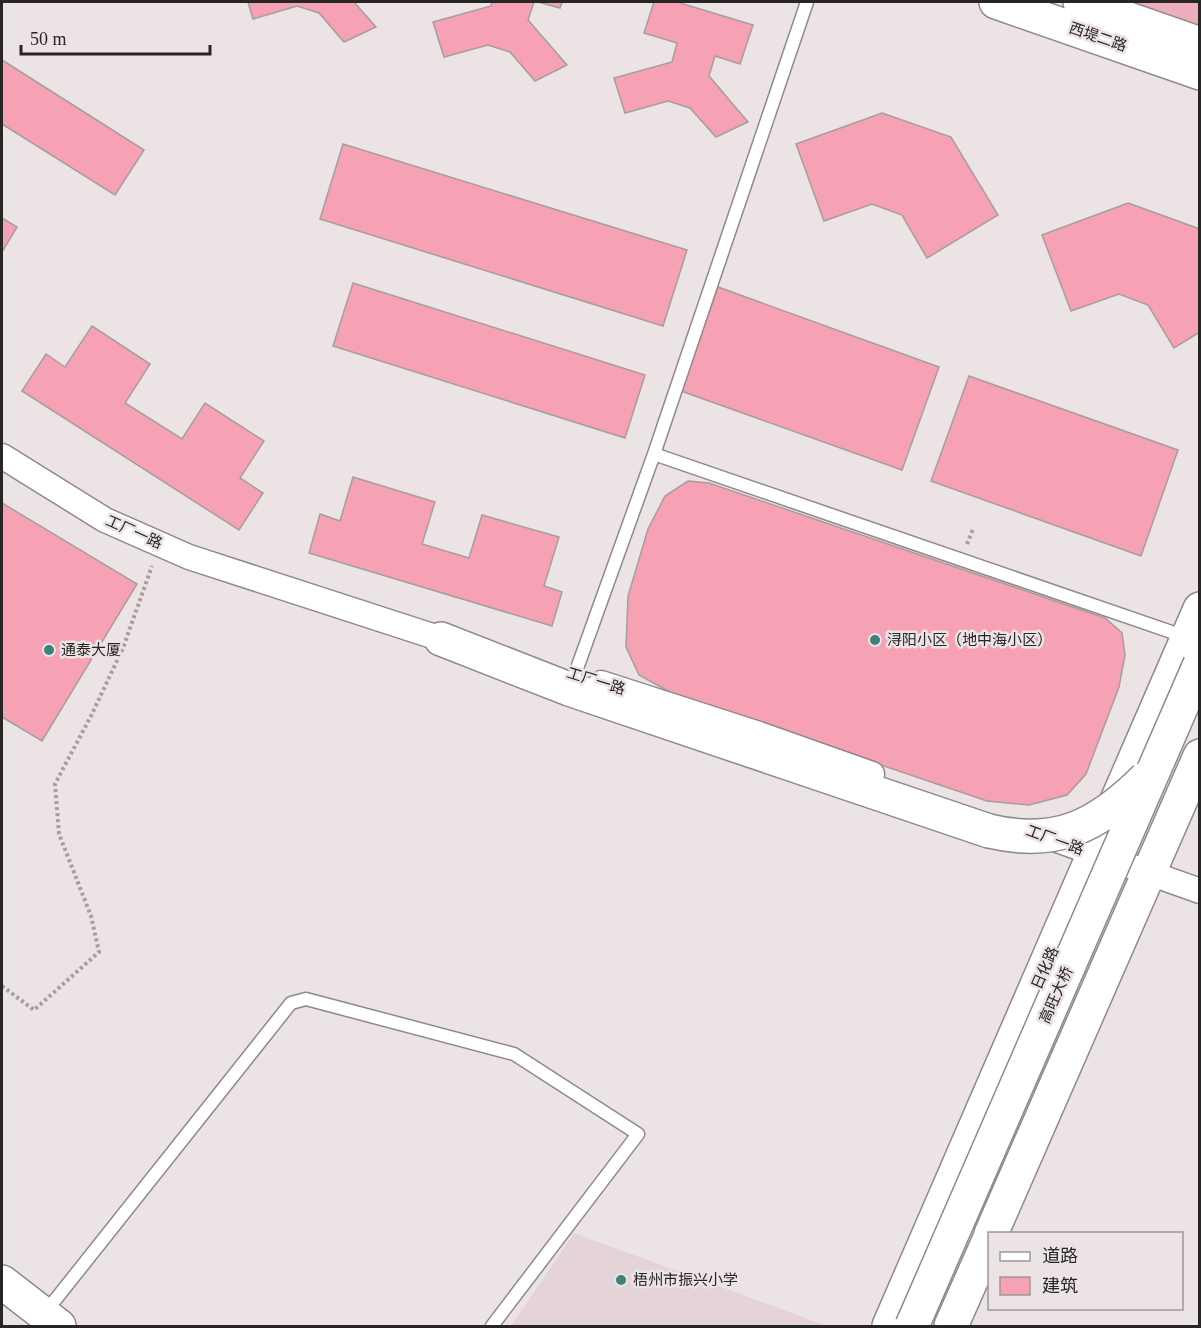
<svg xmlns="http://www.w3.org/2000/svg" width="1201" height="1328" font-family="'Times New Roman','Noto Sans SC',serif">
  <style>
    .built { fill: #e5d4d7 }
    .green { fill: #ebaeba }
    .building { fill: #f6a1b4; stroke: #a69d9f; stroke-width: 1.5 }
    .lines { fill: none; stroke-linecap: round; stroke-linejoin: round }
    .lane-casing { stroke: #90888a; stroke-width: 15 }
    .street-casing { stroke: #90888a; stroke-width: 27 }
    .secondary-casing { stroke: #90888a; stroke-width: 36 }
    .primary-casing { stroke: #90888a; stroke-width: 36 }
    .path { stroke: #a59e9f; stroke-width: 4; stroke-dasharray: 3 3; stroke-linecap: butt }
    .lane { stroke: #fff; stroke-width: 12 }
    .street { stroke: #fff; stroke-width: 24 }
    .secondary { stroke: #fff; stroke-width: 33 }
    .primary { stroke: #fff; stroke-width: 33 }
    .primary-bridge-casing { stroke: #90888a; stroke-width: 36; stroke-linecap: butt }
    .primary-bridge { stroke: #fff; stroke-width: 33 }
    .poi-dot { fill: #3b8279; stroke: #ece3e4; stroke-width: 2 }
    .labels { text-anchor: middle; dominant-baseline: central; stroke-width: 5; stroke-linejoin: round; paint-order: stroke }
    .street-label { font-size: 15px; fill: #282525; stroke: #ece3e4 }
    .poi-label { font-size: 15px; fill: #282525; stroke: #ece3e4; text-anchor: start }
  </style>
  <rect width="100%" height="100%" fill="#ece3e4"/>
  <path class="built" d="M574 1233 827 1326H511Z"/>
  <path class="green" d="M1080 2H1199V44Z"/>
  <path class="building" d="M248 2H354L376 27 344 42 319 13 297 6 253 19Z
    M492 2H534L528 20 567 65 535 81 510 52 488 45 444 57 433 22 491 6Z
    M538 2H562L560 8Z
    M654 2H677L753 25 740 64 715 56 709 76 748 122 716 137 690 108 668 101 625 113 614 78 672 62 677 43 644 33Z
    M2 60 144 150 115 195 2 124Z
    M882 113 951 137 998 215 927 258 902 215 872 204 824 221 796 144Z
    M343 144 687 250 663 326 320 219Z
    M1128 203 1197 228 1200 231V332L1174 348 1148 305 1119 294 1071 311 1042 235Z
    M2 218 17 227 2 252Z
    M353 283 645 375 625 438 333 346Z
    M718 287 939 367 902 470 681 391Z
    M92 326 150 364 125 403 182 439 205 403 264 441 240 478 263 493 239 530 22 391 46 354 65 367Z
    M969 376 1178 450 1141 556 931 481Z
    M353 477 435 502 422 544 469 558 482 515 559 537 544 586 562 592 552 626 309 553 320 514 340 521Z
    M688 481 709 483 1105 618 1122 633 1125 655 1119 687 1086 774 1067 795 1029 805 987 801 675 695 639 675 626 647 628 596 648 529 665 496Z
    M2 503 137 584 42 741 2 717Z"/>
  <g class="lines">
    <g class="lane-casing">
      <path id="lane" d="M654 454 1186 637
        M575 674 654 454 807 2
        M44 1314 291 1003 306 999 514 1054 638 1134 492 1326"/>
    </g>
    <g class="street-casing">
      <path id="street" d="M2 456 105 520 189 557 457 644
        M601 683 759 734 872 774
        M1043 835 1200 891"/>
    </g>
    <g class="secondary-casing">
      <path id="secondary" d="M991 1234 1200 756
        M2 1282 59 1326
        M889 1326 1200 609
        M951 1326 990 1238"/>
    </g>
    <g class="primary-casing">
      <path id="primary" d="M996 2 1200 73
        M1080 2 1200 44
        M441 639 569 689 989 831"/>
    </g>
    <path class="path" d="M967 544 973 529
      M2 986 34 1010 99 952 91 916 59 834 55 784 91 716 123 648 152 566"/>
    <use href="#lane" class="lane"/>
    <use href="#street" class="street"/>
    <use href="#secondary" class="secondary"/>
    <use href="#primary" class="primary"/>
    <g class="primary-bridge-casing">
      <path id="primary-bridge" d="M989 831C1057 847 1098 826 1146 778
        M912 1326 1200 664"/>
    </g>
    <use href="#primary-bridge" class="primary-bridge"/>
  </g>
  <g class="poi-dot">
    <circle cx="875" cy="640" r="6"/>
    <circle cx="49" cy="650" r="6"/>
    <circle cx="621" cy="1280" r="6"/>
  </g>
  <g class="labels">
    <g class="street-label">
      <text transform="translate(1098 37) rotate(19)">西堤二路</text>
      <text transform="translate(134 532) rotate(24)">工厂一路</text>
      <text transform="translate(596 681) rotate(17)">工厂一路</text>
      <text transform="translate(1055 840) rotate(20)">工厂一路</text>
      <text transform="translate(1045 968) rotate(-66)">日化路</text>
      <text transform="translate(1056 995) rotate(-66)">高旺大桥</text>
    </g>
    <g class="poi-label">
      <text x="887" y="640">浔阳小区（地中海小区）</text>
      <text x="61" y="650">通泰大厦</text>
      <text x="633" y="1280">梧州市振兴小学</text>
    </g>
  </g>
  <rect width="1201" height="1328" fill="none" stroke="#282525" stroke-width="6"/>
  <rect x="988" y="1232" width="195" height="78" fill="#ece3e4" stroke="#9e9798" stroke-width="1.5"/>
  <rect x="1000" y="1252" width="30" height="9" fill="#ffffff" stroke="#9e9798" stroke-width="1.5"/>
  <text x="1042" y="1262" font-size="18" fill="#282525">道路</text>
  <rect x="1000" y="1277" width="30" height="18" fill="#f6a1b4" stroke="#9e9798" stroke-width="1.5"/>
  <text x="1042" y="1292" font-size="18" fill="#282525">建筑</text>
  <path d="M21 45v9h189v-9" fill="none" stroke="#282525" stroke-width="3"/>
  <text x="30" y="45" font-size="18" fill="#282525" stroke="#ece3e4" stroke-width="4.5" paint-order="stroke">50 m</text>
</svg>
